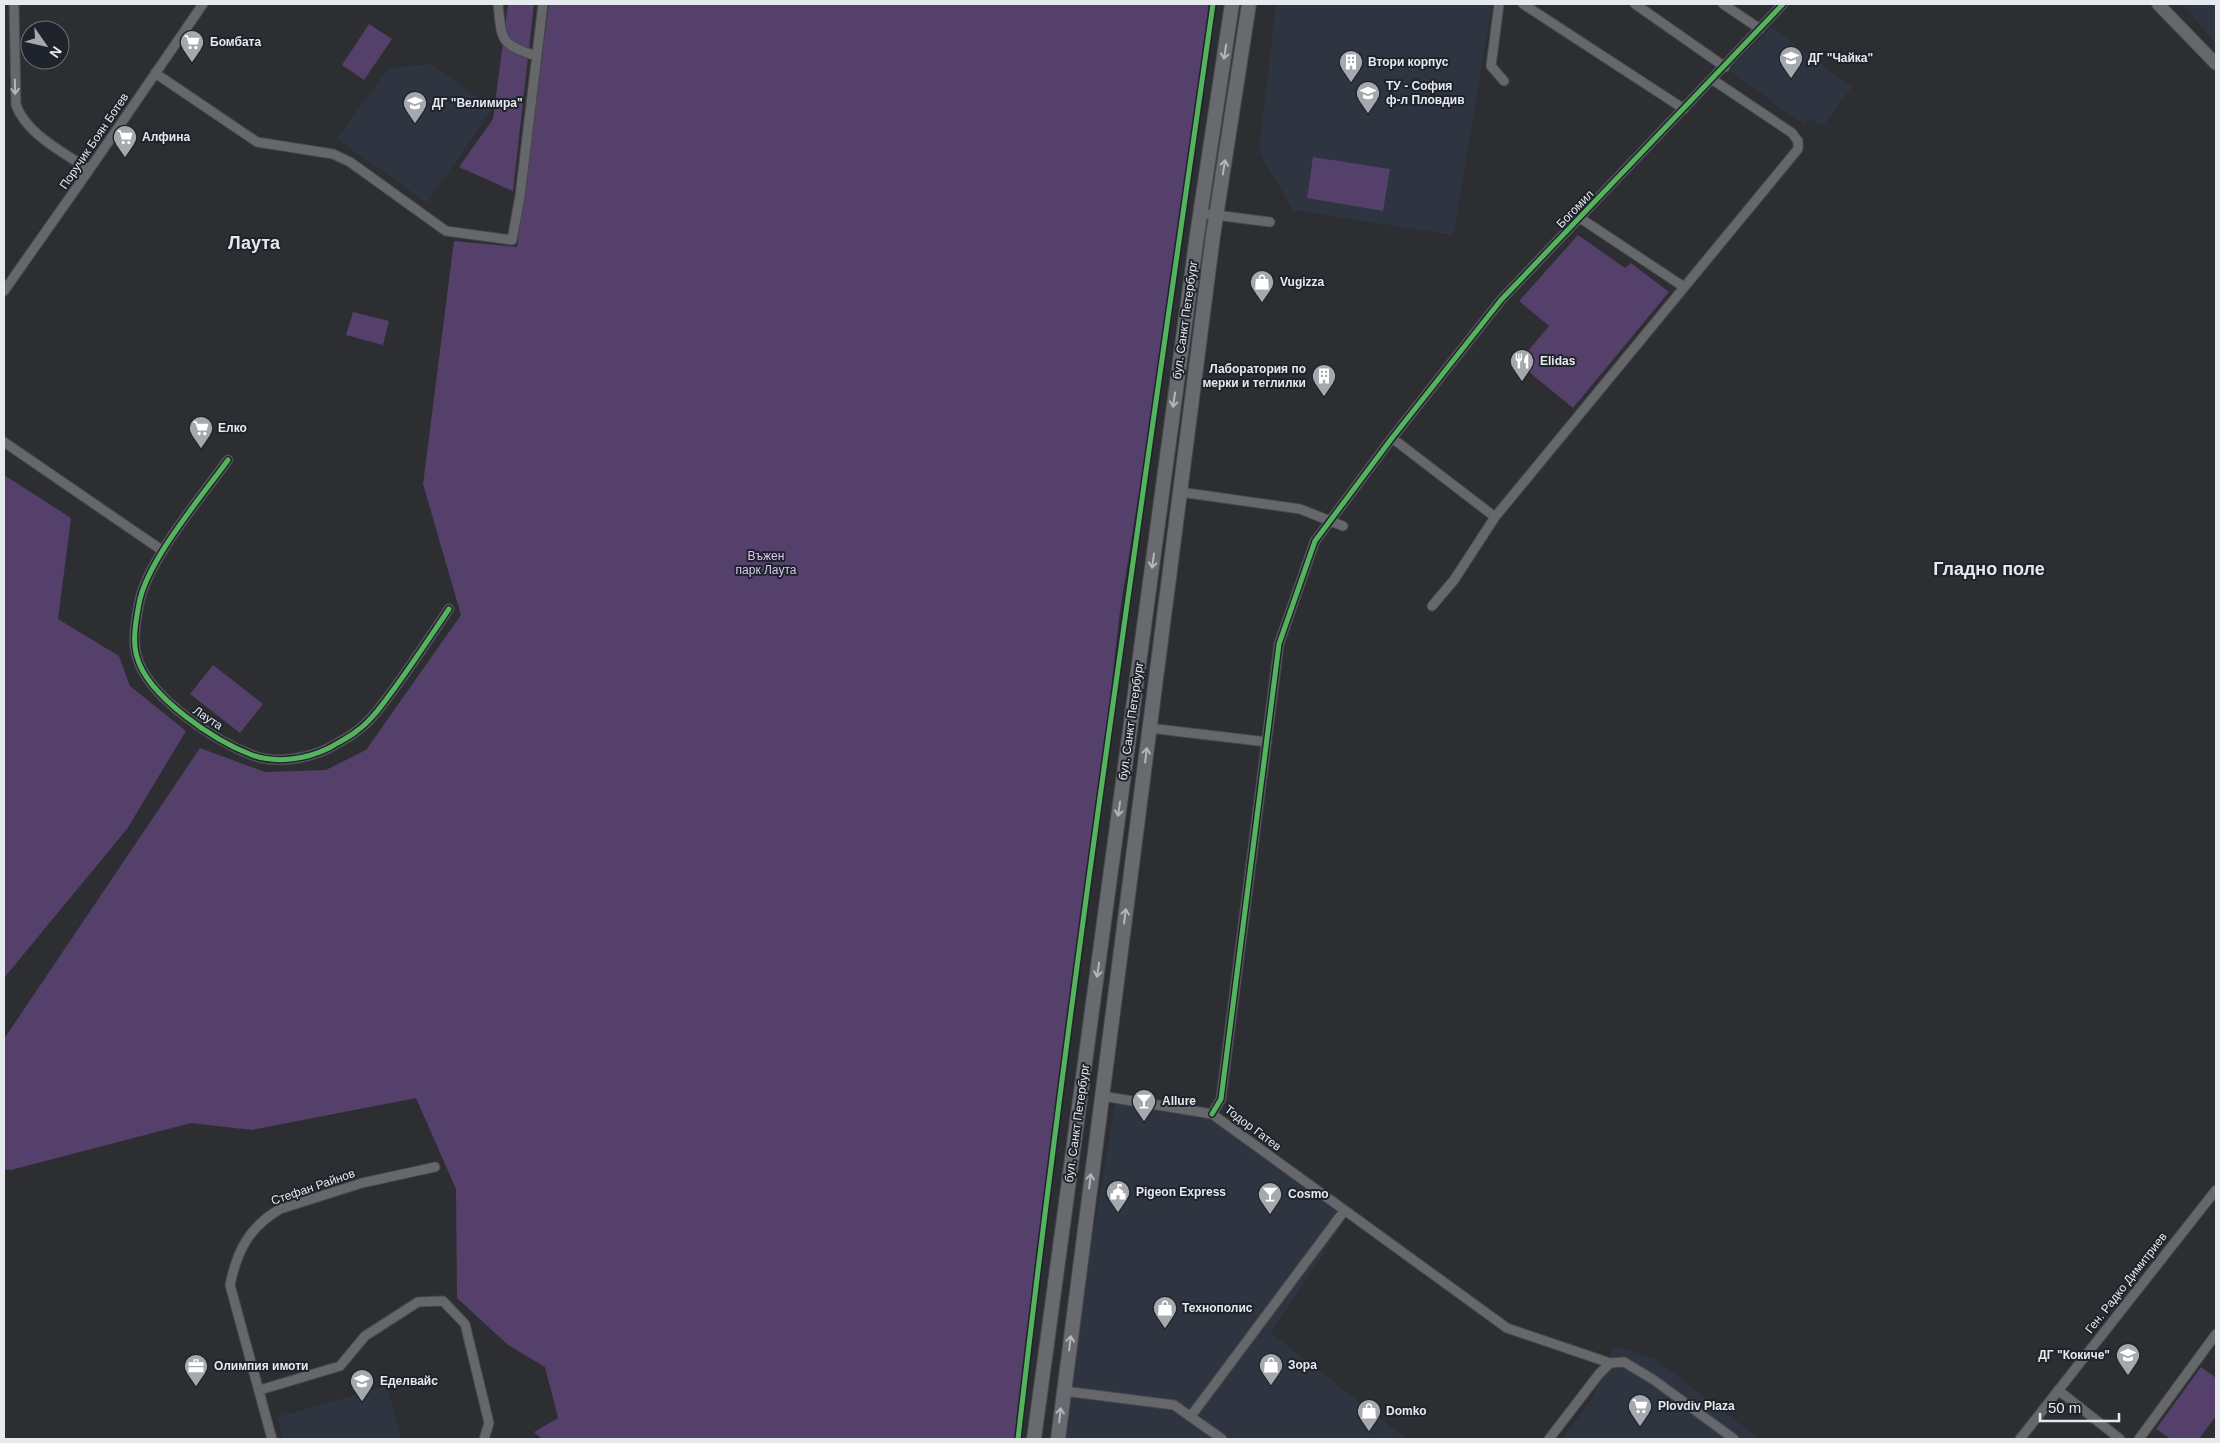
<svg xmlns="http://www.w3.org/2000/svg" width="2220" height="1443" font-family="Helvetica,sans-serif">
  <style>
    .built { fill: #2e3440 }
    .green { fill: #54406a }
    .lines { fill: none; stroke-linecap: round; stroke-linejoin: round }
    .street-casing { stroke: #47494c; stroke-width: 11 }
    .secondary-casing { stroke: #47494c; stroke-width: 14 }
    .primary-casing { stroke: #47494c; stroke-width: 16 }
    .street { stroke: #65676a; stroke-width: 9 }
    .secondary { stroke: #65676a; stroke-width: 12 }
    .primary { stroke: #686a70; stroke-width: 14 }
    .cycleway-casing { stroke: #1f232b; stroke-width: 8 }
    .cycleway { stroke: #56b35d; stroke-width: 5 }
    .oneway { stroke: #b4b6bc }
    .oneway2 { stroke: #b2b5b9 }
    .labels { text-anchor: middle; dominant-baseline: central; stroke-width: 4; stroke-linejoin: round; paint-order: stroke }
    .poi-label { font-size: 12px; font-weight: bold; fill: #e6e9ee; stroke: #1f232b; text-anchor: start }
    .street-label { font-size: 12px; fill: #e6e9ee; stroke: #1f232b }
    .park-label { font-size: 12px; fill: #d9c7f1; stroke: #1f232b }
    .district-label { font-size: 18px; font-weight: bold; fill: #e6e9ee; stroke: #1f232b }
  </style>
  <rect width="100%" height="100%" fill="#2c2e32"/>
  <path class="built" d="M1276 4H1492L1453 235 1293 210 1259 152Z
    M2182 4H2216V44Z
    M1772 27 1852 87 1822 127 1809 118 1804 125 1729 70Z
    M430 64 493 108 427 203 337 139 388 68Z
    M1116 1098 1212 1114 1344 1211 1343 1223 1271 1333 1407 1439H1066L1075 1340Z
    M1614 1346 1654 1358 1760 1439H1562L1592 1399Z
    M387 1386 401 1439H283L277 1417Z"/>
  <path class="green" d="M508 4H534L513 191 459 167 493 119Z
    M549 4H1209L1166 325 1120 611 1097 812 1039 1247 1018 1439H542L534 1432 558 1418 545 1367 508 1345 457 1298 456 1189 416 1098 252 1130 191 1123 11 1170 4 1169V1039L200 748 265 772 326 770 366 750 461 615 423 484 454 241 517 247Z
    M369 24 392 39 364 80 342 65Z
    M1313 157 1390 169 1383 211 1307 198Z
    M1578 235 1625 268 1631 263 1669 292 1573 408 1518 363 1549 326 1519 301Z
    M353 312 389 321 383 345 346 335Z
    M4 475 71 518 58 619 119 656 130 686 186 731 127 829 4 978Z
    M213 665 263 704 240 733 190 694Z
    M2201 1367 2216 1378V1416L2199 1439H2171L2156 1429Z"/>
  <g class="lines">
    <g class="street-casing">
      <path id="street" d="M14 4 16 105C27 135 64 152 89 170
        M498 4C502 40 499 44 536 56
        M1499 4 1491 66 1504 81
        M1523 4 1684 109
        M1635 4 1725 67
        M1723 4 1760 29
        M155 73 257 142 333 154 350 162 446 231 512 240 520 196 543 4
        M1200 213 1270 222
        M1580 218 1684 287
        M4 291 89 170 203 4
        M1392 438 1495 517
        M4 442 163 551
        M228 460C202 496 146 562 139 604 136 620 132 641 137 657 148 697 215 741 252 755 276 764 307 759 329 748 339 742 350 737 358 730 371 721 381 706 391 693 411 666 430 637 449 609
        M1180 492 1300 509 1343 526
        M1432 606 1454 580 1495 517 1798 149V141L1792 133 1713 80
        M1149 728 1267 742
        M1102 1096 1212 1114 1507 1328 1610 1363
        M1212 1114 1221 1099 1279 644 1315 541 1392 438 1501 300 1783 4
        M260 1390 340 1366 365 1336 418 1302 443 1301 465 1324 489 1423 484 1439
        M2058 1390 2120 1439
        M1064 1391 1174 1405 1222 1439
        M1191 1416 1344 1211
        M272 1439 230 1285C237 1251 249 1227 280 1209L362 1183 435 1167
        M1549 1439 1599 1374 1610 1363 1624 1362 1654 1380 1734 1439
        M2020 1439 2216 1190
        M2139 1439 2216 1334"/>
    </g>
    <g class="secondary-casing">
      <path id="secondary" d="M2158 4 2216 64"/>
    </g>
    <g class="primary-casing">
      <path id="primary" d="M1034 1439 1197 235 1232 4
        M1058 1439 1213 236 1249 4"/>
    </g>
    <use href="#street" class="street"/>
    <use href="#secondary" class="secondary"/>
    <use href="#primary" class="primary"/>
    <g class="cycleway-casing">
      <path id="cycleway" d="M228 460C202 496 146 562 139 604 136 620 132 641 137 657 148 697 215 741 252 755 276 764 307 759 329 748 339 742 350 737 358 730 371 721 381 706 391 693 411 666 430 637 449 609
        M1212 1114 1221 1099 1279 644 1315 541 1392 438 1501 300 1783 4
        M1018 1439C1073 959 1145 482 1213 4"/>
    </g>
    <use href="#cycleway" class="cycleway"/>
  </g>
  <defs><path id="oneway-shaft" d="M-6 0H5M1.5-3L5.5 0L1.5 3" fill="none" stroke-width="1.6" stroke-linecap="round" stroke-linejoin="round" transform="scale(1.25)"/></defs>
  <g class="oneway">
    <use href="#oneway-shaft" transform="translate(1225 52) rotate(99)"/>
    <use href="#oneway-shaft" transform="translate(1224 167) rotate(-81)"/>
    <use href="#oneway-shaft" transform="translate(1174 400) rotate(98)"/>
    <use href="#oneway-shaft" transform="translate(1153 561) rotate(98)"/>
    <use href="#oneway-shaft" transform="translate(1146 755) rotate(-83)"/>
    <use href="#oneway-shaft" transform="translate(1119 809) rotate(98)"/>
    <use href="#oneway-shaft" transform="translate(1125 916) rotate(-83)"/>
    <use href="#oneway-shaft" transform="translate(1098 970) rotate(98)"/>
    <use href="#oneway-shaft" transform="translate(1090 1181) rotate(-83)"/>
    <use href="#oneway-shaft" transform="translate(1070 1343) rotate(-83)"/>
    <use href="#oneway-shaft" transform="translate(1060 1415) rotate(-84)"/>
  </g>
  <use class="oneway2" href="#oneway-shaft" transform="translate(15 87) rotate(89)"/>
  <defs>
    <g id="supermarket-pin" transform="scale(1.25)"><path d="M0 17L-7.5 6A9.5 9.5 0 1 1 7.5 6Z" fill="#a5a8ac" stroke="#1f232b"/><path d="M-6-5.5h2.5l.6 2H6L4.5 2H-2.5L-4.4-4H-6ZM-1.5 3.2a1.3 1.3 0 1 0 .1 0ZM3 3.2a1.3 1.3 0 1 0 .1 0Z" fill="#fff"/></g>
    <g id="school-pin" transform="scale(1.25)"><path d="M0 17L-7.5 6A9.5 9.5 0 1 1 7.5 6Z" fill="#a5a8ac" stroke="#1f232b"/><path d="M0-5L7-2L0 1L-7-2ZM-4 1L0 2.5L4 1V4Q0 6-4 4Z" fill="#fff"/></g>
    <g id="building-pin" transform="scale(1.25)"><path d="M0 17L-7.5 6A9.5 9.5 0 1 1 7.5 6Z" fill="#a5a8ac" stroke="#1f232b"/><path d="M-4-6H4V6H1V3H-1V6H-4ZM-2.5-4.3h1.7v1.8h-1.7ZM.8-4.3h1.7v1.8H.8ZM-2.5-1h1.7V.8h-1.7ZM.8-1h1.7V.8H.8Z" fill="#fff"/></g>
    <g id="university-pin" transform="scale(1.25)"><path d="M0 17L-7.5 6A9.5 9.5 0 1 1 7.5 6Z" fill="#a5a8ac" stroke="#1f232b"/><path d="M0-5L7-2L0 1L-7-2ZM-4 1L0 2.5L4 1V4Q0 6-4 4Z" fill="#fff"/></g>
    <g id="shop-pin" transform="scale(1.25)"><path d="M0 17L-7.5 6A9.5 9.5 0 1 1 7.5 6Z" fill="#a5a8ac" stroke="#1f232b"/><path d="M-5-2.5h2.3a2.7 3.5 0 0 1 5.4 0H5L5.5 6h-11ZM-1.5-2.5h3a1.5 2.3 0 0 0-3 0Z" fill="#fff"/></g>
    <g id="restaurant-pin" transform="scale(1.25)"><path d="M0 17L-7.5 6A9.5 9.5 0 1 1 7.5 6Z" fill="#a5a8ac" stroke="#1f232b"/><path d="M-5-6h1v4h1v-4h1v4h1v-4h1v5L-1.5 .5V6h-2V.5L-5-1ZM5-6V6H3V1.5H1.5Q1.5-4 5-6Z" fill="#fff"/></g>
    <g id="bar-pin" transform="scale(1.25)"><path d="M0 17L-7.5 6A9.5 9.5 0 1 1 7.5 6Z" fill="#a5a8ac" stroke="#1f232b"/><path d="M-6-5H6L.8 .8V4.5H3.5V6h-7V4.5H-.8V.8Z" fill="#fff"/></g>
    <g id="civic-pin" transform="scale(1.25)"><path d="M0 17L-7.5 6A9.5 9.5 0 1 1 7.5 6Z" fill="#a5a8ac" stroke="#1f232b"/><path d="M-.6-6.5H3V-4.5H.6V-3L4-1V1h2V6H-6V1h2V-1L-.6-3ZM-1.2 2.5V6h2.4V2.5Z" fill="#fff"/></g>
    <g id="office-pin" transform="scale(1.25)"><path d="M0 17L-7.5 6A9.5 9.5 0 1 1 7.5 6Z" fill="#a5a8ac" stroke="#1f232b"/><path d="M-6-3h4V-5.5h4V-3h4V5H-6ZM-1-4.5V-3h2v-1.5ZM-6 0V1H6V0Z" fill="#fff"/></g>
  </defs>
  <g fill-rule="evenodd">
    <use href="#supermarket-pin" x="192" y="42"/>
    <use href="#school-pin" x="1791" y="58"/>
    <use href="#building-pin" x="1351" y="62"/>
    <use href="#university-pin" x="1368" y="93"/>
    <use href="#school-pin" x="415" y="103"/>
    <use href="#supermarket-pin" x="125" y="137"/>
    <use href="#shop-pin" x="1262" y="282"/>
    <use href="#restaurant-pin" x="1522" y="361"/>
    <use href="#building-pin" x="1324" y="376"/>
    <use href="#supermarket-pin" x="201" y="428"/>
    <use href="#bar-pin" x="1144" y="1101"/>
    <use href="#civic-pin" x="1118" y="1192"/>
    <use href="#bar-pin" x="1270" y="1194"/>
    <use href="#shop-pin" x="1165" y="1308"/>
    <use href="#school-pin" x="2128" y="1355"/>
    <use href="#shop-pin" x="1271" y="1365"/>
    <use href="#office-pin" x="196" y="1366"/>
    <use href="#school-pin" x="362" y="1381"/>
    <use href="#supermarket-pin" x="1640" y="1406"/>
    <use href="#shop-pin" x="1369" y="1411"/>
  </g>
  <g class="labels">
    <g class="poi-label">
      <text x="210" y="42">Бомбата</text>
      <text x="1808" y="58">ДГ "Чайка"</text>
      <text x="1368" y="62">Втори корпус</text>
      <text x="1386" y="86">ТУ - София<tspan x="1386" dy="14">ф-л Пловдив</tspan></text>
      <text x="432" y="103">ДГ "Велимира"</text>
      <text x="142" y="137">Алфина</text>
      <text x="1280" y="282">Vugizza</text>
      <text x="1540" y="361">Elidas</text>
      <text x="1306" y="369" text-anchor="end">Лаборатория по<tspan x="1306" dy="14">мерки и теглилки</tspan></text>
      <text x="218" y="428">Елко</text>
      <text x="1162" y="1101">Allure</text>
      <text x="1136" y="1192">Pigeon Express</text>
      <text x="1288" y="1194">Cosmo</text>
      <text x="1182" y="1308">Технополис</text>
      <text x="2110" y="1355" text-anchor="end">ДГ "Кокиче"</text>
      <text x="1288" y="1365">Зора</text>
      <text x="214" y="1366">Олимпия имоти</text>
      <text x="380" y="1381">Еделвайс</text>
      <text x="1658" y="1406">Plovdiv Plaza</text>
      <text x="1386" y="1411">Domko</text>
    </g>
    <g class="street-label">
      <text transform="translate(94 141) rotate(-56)">Поручик Боян Ботев</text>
      <text transform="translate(1575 209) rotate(-46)">Богомил</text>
      <text transform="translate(1185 320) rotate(-82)">бул. Санкт Петербург</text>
      <text transform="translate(208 718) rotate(33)">Лаута</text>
      <text transform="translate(1131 721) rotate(-82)">бул. Санкт Петербург</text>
      <text transform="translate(1077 1123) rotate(-82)">бул. Санкт Петербург</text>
      <text transform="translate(1253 1128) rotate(37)">Тодор Гатев</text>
      <text transform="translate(313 1187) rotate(-19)">Стефан Райнов</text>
      <text transform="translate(2126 1283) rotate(-52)">Ген. Радко Димитриев</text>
    </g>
    <g class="park-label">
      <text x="766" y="556">Въжен<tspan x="766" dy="14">парк Лаута</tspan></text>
    </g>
    <g class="district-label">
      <text x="254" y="243">Лаута</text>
      <text x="1989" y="569">Гладно поле</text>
    </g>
  </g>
  <rect width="2220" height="1443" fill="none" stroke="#e6e9ee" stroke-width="10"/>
  <g transform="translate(45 45) rotate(124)"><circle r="24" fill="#1f232b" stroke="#6f7279"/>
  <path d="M0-4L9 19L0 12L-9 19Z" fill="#a5a8ac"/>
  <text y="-8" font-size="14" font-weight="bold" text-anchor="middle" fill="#e6e9ee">N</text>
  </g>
  <path d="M2040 1413v8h79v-8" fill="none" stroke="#e6e9ee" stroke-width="2.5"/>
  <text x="2048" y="1413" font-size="15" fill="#e6e9ee" stroke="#1f232b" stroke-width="4" paint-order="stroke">50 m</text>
</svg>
